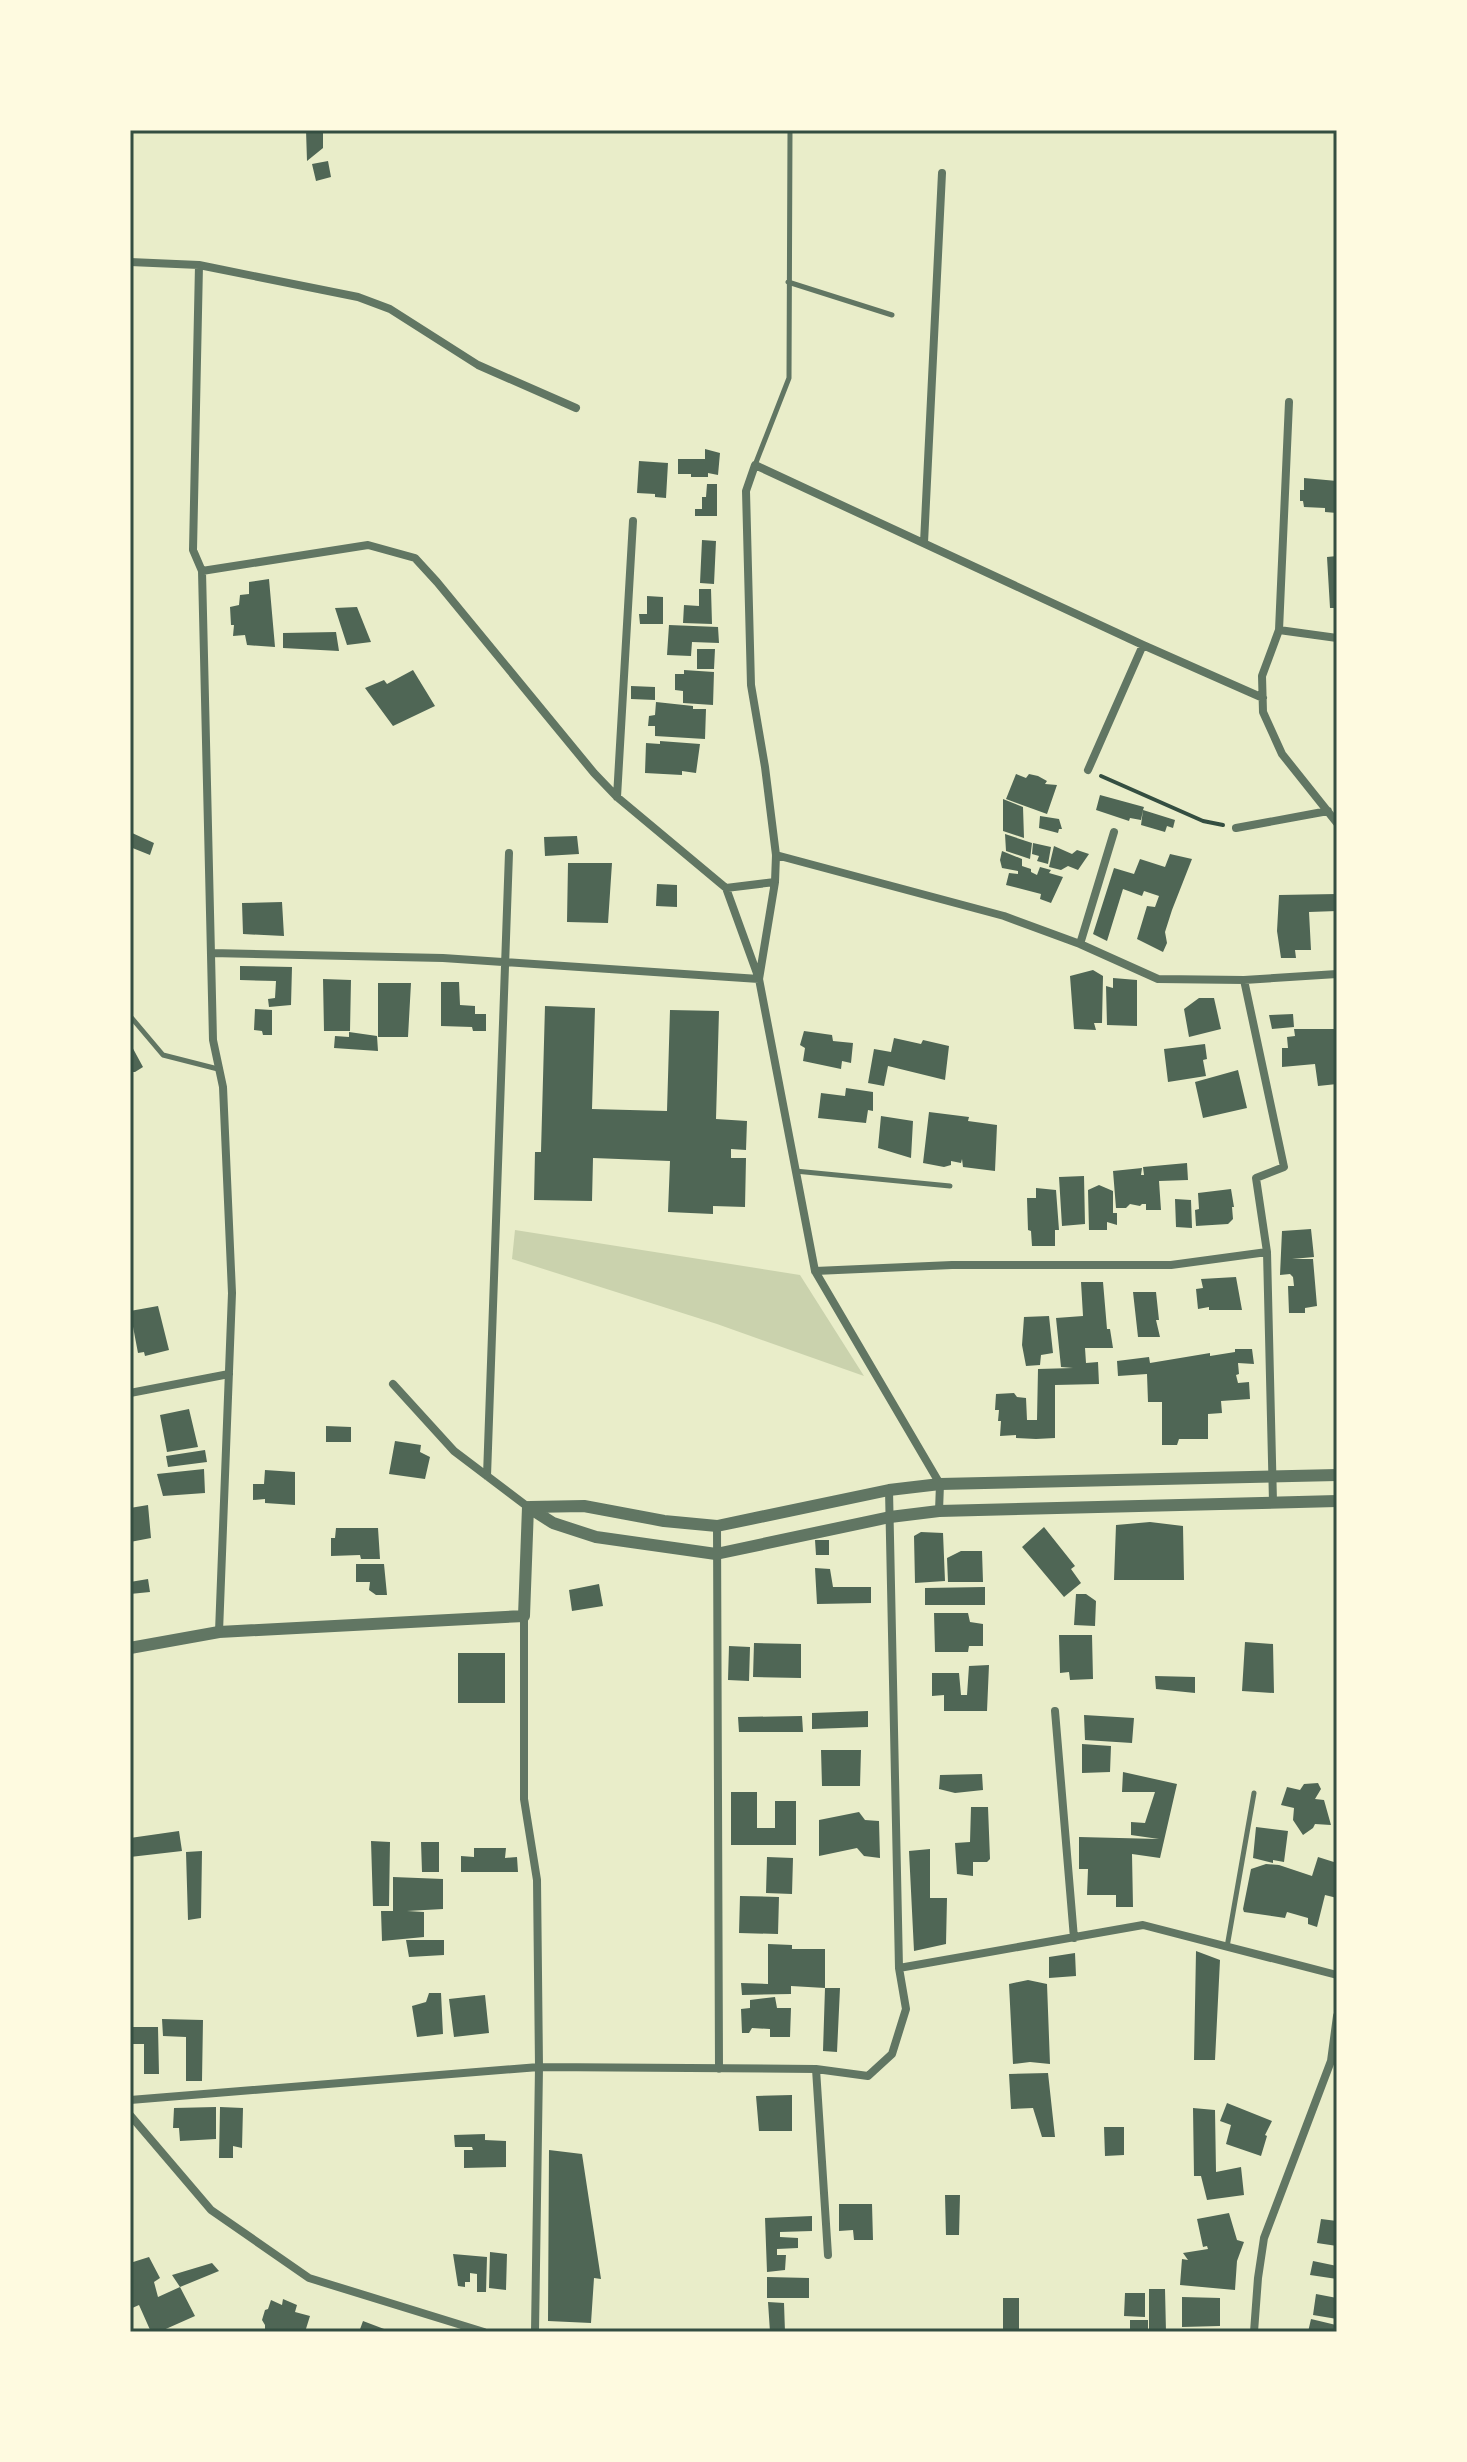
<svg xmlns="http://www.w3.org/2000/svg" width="1467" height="2462" font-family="Arial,sans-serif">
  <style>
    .green { fill: #cad2ad }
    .building { fill: #4f6655 }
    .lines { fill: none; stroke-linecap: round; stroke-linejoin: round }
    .path { stroke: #344e41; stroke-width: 4 }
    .service { stroke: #617663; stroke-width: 5 }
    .minor { stroke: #617663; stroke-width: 8 }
    .tertiary { stroke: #617663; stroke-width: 12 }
    .neatline { fill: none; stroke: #344e41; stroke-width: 3 }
  </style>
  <rect width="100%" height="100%" fill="#e9edc9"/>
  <path class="green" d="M515 1230 800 1275 864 1376 717 1324 512 1259Z"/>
  <path class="building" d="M306 130H323V148L307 161Z
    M328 161 331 177 316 181 312 164Z
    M705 449 720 453 718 475 708 473V477H691V474H678V459H705Z
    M639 461 668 463 666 498 655 497V494L637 493Z
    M1304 478 1337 481V513L1325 512V508L1304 507 1303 501H1300V490H1304Z
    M707 484H717V516H695V509H702V497H706Z
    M702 540 716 541 714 584 700 583Z
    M1337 556V608H1330L1327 557Z
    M269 579 275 647 247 645 245 635 233 636 234 625H231L230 607 239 605 240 595 249 594V582Z
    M699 589H711L712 624 683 623 684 605 699 606Z
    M647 596 663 597V624H640L639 614H647Z
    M357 607 371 642 347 645 335 608Z
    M669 625 718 627 719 643 692 642 691 656 667 655Z
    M336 632 339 651 283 648V633Z
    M697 649H715L714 669H697Z
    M413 670 435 706 393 726 365 688 384 680 387 684Z
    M684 670 714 672 713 705 683 703V691L675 690V674H684Z
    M631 686 655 687V700L631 699Z
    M656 702 693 706V709H706L705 739 655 736V726H648L649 716 655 715Z
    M660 741 700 744 696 773 682 771V775L645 773 646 743 660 744Z
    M1016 774 1026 778 1029 774 1038 776 1047 781 1045 784 1057 785 1047 814 1006 799Z
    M1100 795 1144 807 1143 810 1175 820 1173 828 1167 826 1165 832 1141 825 1143 810 1141 820 1130 818 1129 821 1096 810Z
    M1003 799 1023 807 1024 838 1003 831Z
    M1040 816 1059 819 1062 829H1059L1058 833 1039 828Z
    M130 832 154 843 150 855 130 847Z
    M1005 834 1032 843 1030 859 1006 851Z
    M577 836 579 854 545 856 544 837Z
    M1033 843 1051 847 1048 864 1037 861 1039 856 1032 854Z
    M1054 846 1072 854 1077 850 1089 854 1078 870 1068 866 1061 870 1049 867Z
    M1002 851 1022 859V866L1031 869V872L1037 875 1040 867 1051 870 1049 873 1063 877 1051 903 1040 899 1041 894 1006 885 1009 873 1018 874V871L1002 868 1000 860Z
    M1170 854 1192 859 1172 910 1165 932 1167 943 1163 952 1137 939 1147 906 1155 907 1159 896 1144 891 1142 896 1123 889 1107 941 1093 934 1114 868 1134 874 1140 859 1165 867Z
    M568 863H612L608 923 567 922Z
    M657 884 677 885V907L656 906Z
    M1337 894V911L1309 912 1311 950H1295L1296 958H1281L1277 931 1279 895Z
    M282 902 284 936 243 934 242 903Z
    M240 966 292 967 291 1005 269 1007 268 999 275 998 276 981 240 980Z
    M1093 970 1103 976 1102 1023H1094L1096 1030 1074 1029 1070 976Z
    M1113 978 1137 980V1026L1107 1025 1106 986 1113 988Z
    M323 979 351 980 350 1031H324Z
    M441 982H459L460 1005 475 1006V1014H486V1031H473L472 1027 441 1026Z
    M378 983H411L408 1037H378Z
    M1199 998H1214L1221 1029 1189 1037 1184 1009Z
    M545 1006 595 1008 592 1109 667 1111 670 1010 719 1011 716 1119 747 1121 746 1150 731 1149V1158H746L745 1207 713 1206V1214L668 1212 670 1161 593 1158 592 1201 534 1200 535 1152H541Z
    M255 1009 272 1010V1035H263L262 1031 254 1030Z
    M1293 1014 1294 1027 1272 1029 1269 1015Z
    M1294 1029H1337V1056H1334V1063L1337 1062V1084L1318 1086 1315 1064 1282 1067V1048H1288L1287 1037 1295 1036Z
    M804 1031 832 1035 833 1041 853 1043 851 1063 842 1061 841 1069 803 1061 805 1048 800 1045Z
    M349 1032 377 1036 378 1051 334 1048 335 1036 349 1037Z
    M894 1038 921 1044 923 1040 949 1046 945 1080 888 1066 884 1086 868 1083 874 1049 891 1052Z
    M130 1043 143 1067 135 1072H130Z
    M1205 1044 1207 1059 1203 1060 1206 1076 1168 1082 1164 1049Z
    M1238 1070 1247 1108 1203 1118 1195 1082Z
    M846 1088 873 1092V1111L868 1110 866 1123 818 1118 821 1093 845 1096Z
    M929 1112 969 1117 968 1121 997 1125 995 1171 963 1167 962 1159 961 1163 951 1161V1165L944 1167 923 1163Z
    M881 1116 913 1121 911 1158 878 1148Z
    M1187 1163 1188 1180 1159 1181 1161 1210H1146V1204H1142L1140 1206 1130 1204 1126 1208H1116L1113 1171 1142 1168 1141 1175H1144L1143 1167Z
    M1084 1176 1085 1224 1062 1226 1059 1177Z
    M1099 1185 1113 1191V1213H1117V1225L1107 1222V1230H1089L1088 1190Z
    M1036 1188 1056 1190 1059 1230H1055V1246H1032L1031 1231 1028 1230 1027 1198H1036Z
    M1231 1189 1234 1207H1232L1233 1219 1228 1224 1196 1226 1195 1210 1199 1209 1198 1193Z
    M1175 1199 1191 1200 1192 1228 1176 1227Z
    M1311 1229 1314 1257 1292 1259H1313L1317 1306 1305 1308V1313H1289L1288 1286H1294L1293 1277 1290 1274 1280 1275 1282 1231Z
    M1236 1277 1242 1310H1209V1307L1198 1309 1196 1289 1203 1288 1201 1279Z
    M1081 1282H1103L1107 1329H1110L1113 1348H1085L1086 1363 1098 1362 1099 1384 1055 1385V1438L1036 1439 1016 1438V1435L1000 1436 1001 1421H998L999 1410H995L996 1394 1014 1393 1017 1397 1026 1398 1027 1420H1037L1038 1369 1073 1368 1061 1367 1056 1318 1083 1316Z
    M1133 1292H1156L1159 1320H1156L1160 1337H1138Z
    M158 1306 169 1350 145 1356 144 1352 138 1353 130 1311Z
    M1049 1316 1053 1353 1041 1355 1040 1365 1026 1366 1022 1345 1024 1317Z
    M1235 1349H1252L1254 1364 1238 1363 1239 1374 1236 1375 1238 1383 1249 1382 1250 1399 1221 1401 1222 1413 1208 1414V1439H1179L1177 1445H1162V1402H1148L1147 1374 1118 1376 1117 1361 1149 1357 1150 1363 1210 1353V1356L1235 1352Z
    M189 1409 198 1447 167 1452 160 1415Z
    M326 1426 351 1427V1442H326Z
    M395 1441 421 1445 420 1452 430 1457 425 1479 389 1474Z
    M205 1450 207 1462 168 1467 166 1456Z
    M204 1469 205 1493 163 1496 157 1474Z
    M265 1470 295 1472V1505L265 1503V1499L253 1500V1484H264Z
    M148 1505 151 1538 130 1542V1508Z
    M1150 1522 1183 1526 1184 1580H1114L1116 1525Z
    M1044 1527 1075 1566 1071 1569 1081 1583 1064 1597 1022 1547Z
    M336 1528H378L380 1559H361L360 1555 331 1556V1538H335Z
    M921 1532 943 1533 945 1581 915 1583 914 1536Z
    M815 1540H829V1555H816Z
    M961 1551H982L983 1582H948L947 1558Z
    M356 1564H384L387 1595H376L369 1590 370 1582H356Z
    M815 1568 830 1569 833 1587H871V1603L817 1604Z
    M148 1579 150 1592 130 1594V1582Z
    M599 1584 603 1606 572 1611 569 1590Z
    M985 1587V1605H925V1588Z
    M1076 1594H1086L1096 1601 1095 1626 1074 1625Z
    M934 1613H968L970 1622 983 1624V1646H969L968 1652H935Z
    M1059 1635H1092L1093 1679 1070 1680 1069 1672 1060 1673Z
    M1245 1642 1273 1644 1274 1693 1242 1691Z
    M754 1643 801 1644V1678L753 1677Z
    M729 1646 750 1647 749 1681 728 1680Z
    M458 1653H505V1703H458Z
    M989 1665 987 1711H944V1695L932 1696V1673H959L961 1695H967L969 1666Z
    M1155 1676 1195 1677V1693L1156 1689Z
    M868 1711V1727L812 1729V1713Z
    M1084 1715 1134 1718 1132 1743 1085 1740Z
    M802 1716 803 1732H739L738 1717Z
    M1082 1744 1111 1746 1110 1772 1082 1773Z
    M821 1750H861L860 1786H822Z
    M1123 1772 1177 1784 1160 1858 1132 1854 1133 1907H1116V1895H1087L1088 1869H1079V1837L1159 1839 1131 1835V1822L1145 1823 1155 1792H1122Z
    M982 1774 983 1790 955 1793 939 1789 940 1775Z
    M1318 1783 1321 1789 1315 1799 1324 1800 1331 1825 1315 1824 1313 1828 1303 1835 1293 1820 1294 1808 1281 1805 1287 1787 1300 1790 1304 1784Z
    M731 1792H757V1828H775V1801H796V1845H731Z
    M971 1807H988L990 1859 987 1862H973V1876L957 1874 955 1843 970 1842Z
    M859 1812 865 1820 879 1821 880 1858 864 1856 857 1848 819 1856V1820Z
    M1256 1827 1288 1831 1284 1862 1273 1860V1863L1253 1858Z
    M179 1831 182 1851 130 1857V1838Z
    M371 1841 390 1842 389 1906H373Z
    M421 1842H439V1872H422Z
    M474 1848H506L505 1858 517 1857 518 1872H461V1856L474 1857Z
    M930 1849V1898H947L946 1944 914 1951 909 1851Z
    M202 1851 201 1918 188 1920 186 1852Z
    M767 1857 793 1858 792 1894 766 1893Z
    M1318 1857 1337 1863V1898L1325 1895 1317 1927 1308 1924V1918L1287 1912 1285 1918 1244 1912 1243 1909 1251 1869 1266 1864 1279 1865 1312 1876Z
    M393 1877 443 1879V1909L407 1911 424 1912V1937L382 1941 381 1911H393Z
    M740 1896 779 1897 778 1934 739 1933Z
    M406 1940H444V1955L409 1957Z
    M768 1944 792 1945V1949H825V1988L791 1986V1994L742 1995 741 1983 768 1984Z
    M1196 1951 1220 1960 1215 2060H1194Z
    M1075 1953 1076 1976 1049 1978V1957Z
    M1028 1980 1047 1984 1050 2064 1030 2062 1013 2064 1009 1984Z
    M825 1988H840L837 2052 823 2051Z
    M429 1993H441L443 2034 417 2037 412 2006 426 2002Z
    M485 1995 489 2033 454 2037 449 1999Z
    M775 1997 777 2008H791L790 2037H770V2029L752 2028 749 2033H742L741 2009 750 2008V2000Z
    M162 2019 203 2020 202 2081H186V2037L163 2036Z
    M130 2027H158L159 2074H144V2044H130Z
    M1048 2073 1055 2137H1042L1033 2108 1011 2109 1009 2074Z
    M792 2095V2131H759L756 2096Z
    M1227 2103 1272 2121 1265 2135 1267 2136 1261 2156 1226 2144 1231 2125 1220 2121Z
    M216 2107V2139L180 2141 179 2128H173L174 2108Z
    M220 2107 243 2108 242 2148 233 2146V2158H219Z
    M1193 2108 1215 2110 1216 2172 1241 2167 1244 2195 1207 2200 1201 2176H1194Z
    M1104 2127H1124V2155L1105 2156Z
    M485 2134V2140L506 2141V2167L464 2168V2150H473L472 2147H455L454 2135Z
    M549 2150 582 2154 601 2279 594 2278 591 2323 548 2321Z
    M945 2195H960L959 2235H946Z
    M839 2204H872L873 2240H854L853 2230 839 2231Z
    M1229 2213 1237 2240 1244 2242 1237 2261 1235 2290 1180 2285 1182 2259 1188 2260 1183 2253 1208 2249 1207 2246 1203 2247 1197 2219Z
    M812 2216V2231L780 2232V2237L798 2238V2248L777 2249V2255H786L785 2270 767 2272 765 2218Z
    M1321 2219 1337 2221V2246L1317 2243Z
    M490 2252 507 2254 506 2290 489 2288Z
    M453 2254 487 2257 486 2292H477V2274L470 2273V2282H465V2287L458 2286Z
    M149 2257 160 2278 154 2282 158 2297 180 2287 195 2316 159 2332H151L139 2305 130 2309V2263Z
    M1313 2261 1337 2266V2279L1310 2275Z
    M212 2263 219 2271 180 2287 172 2275Z
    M767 2277 809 2278V2298H767Z
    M1149 2289H1165L1166 2332H1149Z
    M1125 2293H1145V2317L1124 2316Z
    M1316 2294 1337 2298V2319L1313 2315Z
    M1182 2297 1220 2298V2326L1182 2327Z
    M1003 2298H1019V2332H1003Z
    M283 2299 297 2305 295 2312 310 2316 305 2332H265V2325L262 2320 265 2310 268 2309 271 2300 282 2305Z
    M768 2302 784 2303 785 2332H770Z
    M1311 2319 1336 2325 1334 2332H1308Z
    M1130 2320H1148V2332H1130Z
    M363 2321 392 2332H359Z"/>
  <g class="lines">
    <path class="path" d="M1101 776 1203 821 1223 825"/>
    <path class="service" d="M788 282 892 315
      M755 465 789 378 790 130
      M130 1016 163 1055 218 1069
      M795 1171 950 1186
      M1227 1947 1254 1793"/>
    <path class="minor" d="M130 262 199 265 358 297 390 309 478 365 576 408
      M199 265 193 550 202 571 213 1040 223 1087 232 1293 219 1632
      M1289 402 1279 630 1262 676 1263 712 1282 754 1337 823
      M924 543 942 173
      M202 571 368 545 415 558 437 582 594 773 617 797 726 888 775 882
      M1279 630 1337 638
      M1088 770 1143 645
      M617 797 633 521
      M1236 828 1328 811
      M776 855 1004 916 1080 944 1158 979 1244 980 1337 974
      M726 888 759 979 815 1271 940 1484 939 1511
      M1080 944 1114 832
      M211 953 443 958 759 979 775 882 776 855 765 767 751 685 746 491 755 465 1143 645 1263 698
      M1244 980 1284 1167 1256 1178 1267 1252 1273 1502
      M815 1271 952 1265H1171L1267 1252
      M393 1384 454 1451 528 1507
      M130 1393 229 1374
      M487 1476 509 853
      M717 1526 719 2069
      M524 1616V1799L537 1880 539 2067 535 2332
      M1055 1711 1074 1938
      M899 1968 1143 1925 1337 1975
      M816 2069 828 2255
      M130 2100 539 2067 816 2069 868 2076 892 2054 906 2009 899 1968 889 1490
      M130 2115 211 2210 309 2278 484 2332
      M1254 2332 1258 2278 1264 2238 1331 2061 1337 2016"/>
    <path class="tertiary" d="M528 1507 553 1523 596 1537 716 1554 890 1517 939 1511 1337 1501
      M530 1507 584 1506 664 1521 717 1526 889 1490 940 1484 1337 1475
      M130 1648 219 1632 524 1616 528 1507"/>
  </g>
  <rect width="1467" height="2462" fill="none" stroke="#fefae0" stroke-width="264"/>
  <rect x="132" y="132" width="1203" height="2198" class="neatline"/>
</svg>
